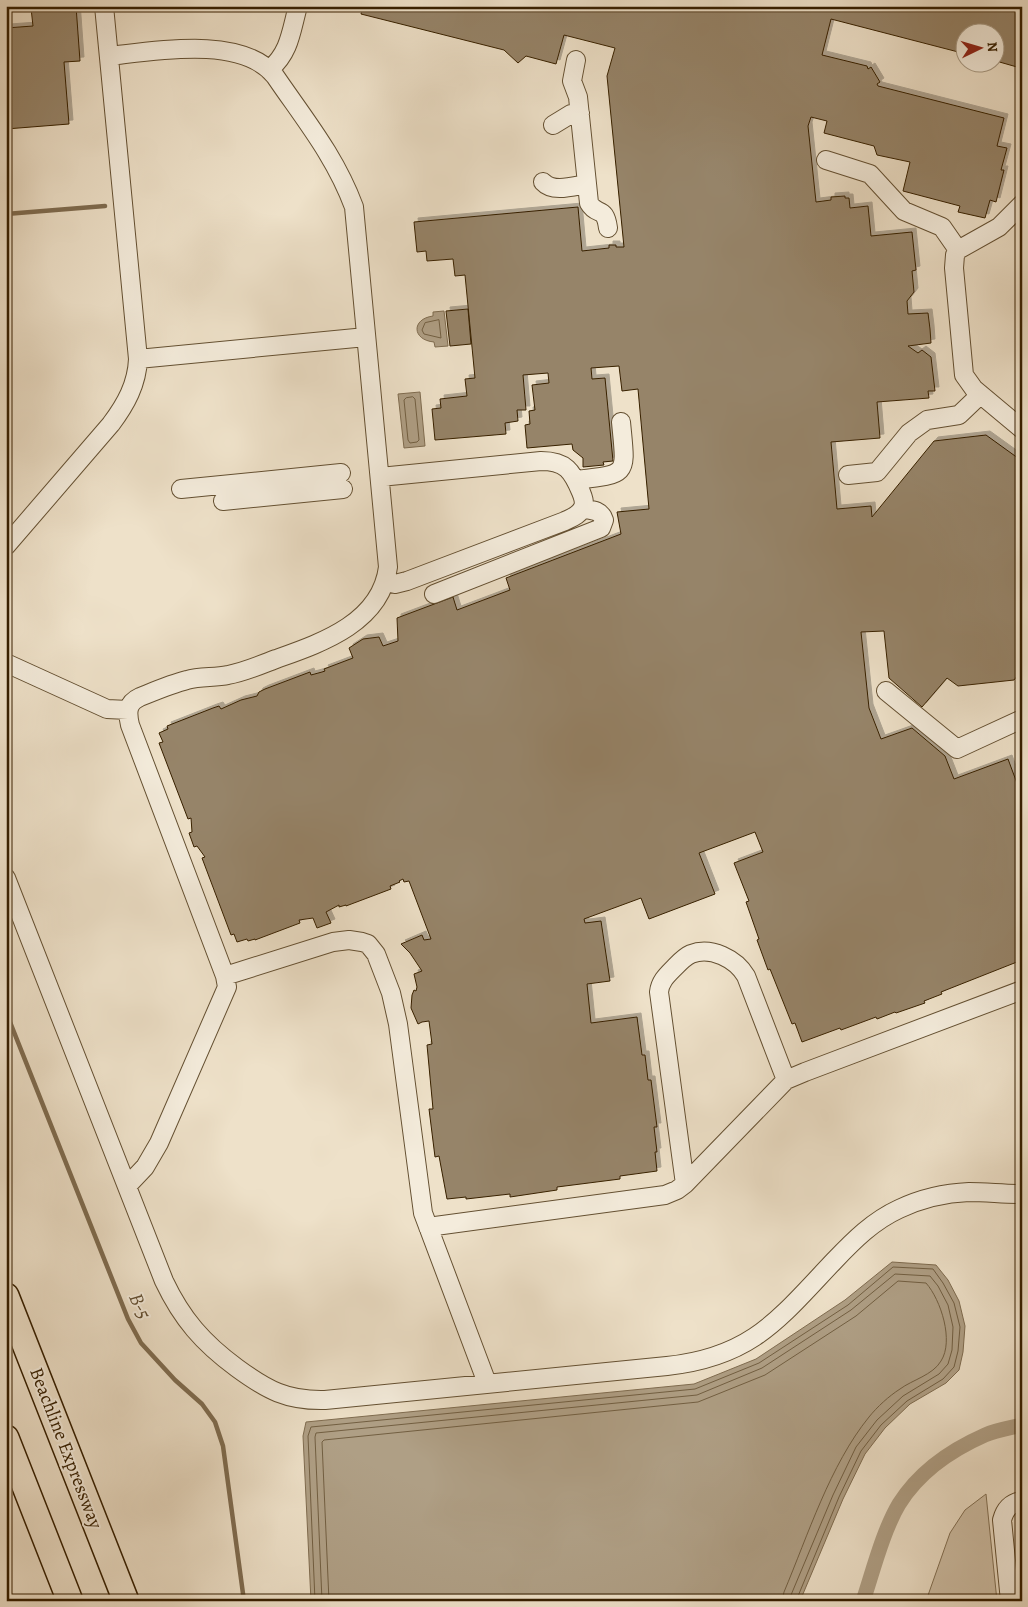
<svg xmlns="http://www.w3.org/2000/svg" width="1028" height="1607" font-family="Alegreya,serif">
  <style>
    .green { fill: #cfc0a7; stroke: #827054 }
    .water { fill: #af9f85; stroke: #7f6c50 }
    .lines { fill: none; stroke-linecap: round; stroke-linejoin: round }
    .shore { stroke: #725f42; stroke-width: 1 }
    .stream { stroke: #7f6c50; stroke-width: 4.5 }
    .canal { stroke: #af9f85; stroke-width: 15 }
    .building { fill: #968469; stroke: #361f00; filter: url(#shadow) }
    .minor-casing { stroke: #645032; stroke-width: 20 }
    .highway-casing { stroke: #361f00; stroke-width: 28 }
    .minor { stroke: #f4ecdc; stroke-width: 18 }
    .highway { stroke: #eee1c9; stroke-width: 25 }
    .labels { text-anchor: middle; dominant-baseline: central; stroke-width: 4; stroke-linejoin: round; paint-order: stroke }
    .street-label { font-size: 19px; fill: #361f00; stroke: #f4ecdc }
    .water-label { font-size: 20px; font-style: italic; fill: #604c2f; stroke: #f4ecdc }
  </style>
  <defs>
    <filter id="shadow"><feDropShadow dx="4" dy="-4" stdDeviation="0" flood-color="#0004"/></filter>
  </defs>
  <rect width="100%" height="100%" fill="#eee1c9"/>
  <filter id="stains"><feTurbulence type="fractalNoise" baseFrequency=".004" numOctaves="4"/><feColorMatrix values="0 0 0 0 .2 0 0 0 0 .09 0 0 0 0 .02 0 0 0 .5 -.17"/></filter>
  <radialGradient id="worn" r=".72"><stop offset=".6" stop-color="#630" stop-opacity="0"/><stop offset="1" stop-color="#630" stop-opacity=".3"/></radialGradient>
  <path class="green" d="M986 1494 997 1601H926L950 1533 965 1510Z"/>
  <path class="water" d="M444 311 448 346 435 347 434 342C412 340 411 319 433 316V312Z
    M420 392 425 446 404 448 398 394Z
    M892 1262 936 1265 948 1280 959 1301 965 1326 963 1352 959 1370 946 1383 910 1404 885 1428 865 1454 843 1499 800 1601H311L303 1436 306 1422 694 1384 756 1359 845 1300Z"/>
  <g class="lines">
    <path class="shore" d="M439 320 441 338 424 334 422 330 425 323Z
      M413 397 415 399 419 440 417 442 410 443 408 440 404 400 406 398Z
      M315 1601 308 1436 311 1427 695 1389 759 1363 848 1305 893 1267 933 1269 943 1283 954 1303 960 1327 958 1351 954 1367 943 1379 907 1401 881 1425 861 1451 839 1497 796 1601
      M322 1601 315 1437 316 1433 697 1395 762 1368 851 1310 895 1274 930 1276 938 1286 948 1305 953 1327 952 1350 948 1364 939 1374 903 1396 877 1420 856 1447 833 1495 791 1595 790 1601
      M329 1601 322 1442 324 1440 698 1402 765 1375 856 1316 898 1281 926 1283C941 1300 954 1341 941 1361 933 1375 912 1380 900 1389 889 1396 877 1407 869 1417 830 1465 808 1535 784 1592L782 1601"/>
    <path class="stream" d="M6 214 105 206
      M6 1012 128 1319 141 1343 175 1380 202 1404 215 1422 223 1446 244 1601"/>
    <path class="canal" d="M863 1601C873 1571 883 1531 899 1504 919 1472 951 1450 985 1435 996 1430 1010 1428 1022 1425"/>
  </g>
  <path class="building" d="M50 6H76L80 61 64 62 69 124 6 129V28L33 26 31 8Z
    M363 6H1022V75L1017 67 996 61V32H966V54L831 19 822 55 867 66 868 69 871 67 880 82 877 84 878 86 1004 118 997 146 1007 148 1001 170H1004L996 202 990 200 985 218 958 212 960 206 903 191 910 162 877 155 874 146 824 133 827 121 811 117 808 126 816 202 831 200V197L845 196V198H849L850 208 868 206 871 236 912 232 916 270 912 271 914 292 907 301 908 314 928 313 930 329 931 343 908 346 918 353 922 350 931 357 935 391H928L929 398 877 402 880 438 831 442 837 509 871 506 872 517 934 441 986 435 1022 461V670L1014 680 958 686 947 678 922 707 889 678 884 631 861 632 869 708 881 739 912 728 945 756 954 779 1008 759 1021 794 1020 795 1022 801V960L941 992 942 994 924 1001 925 1003 896 1013 895 1012 877 1019 876 1017 841 1030 840 1028 802 1042 795 1023 792 1024 770 969 768 970 757 940 759 939 746 902 749 901 734 863 763 852 755 832 699 853 715 894 649 919 641 898 584 919 585 923 601 921 610 981 587 984 591 1023 637 1017 642 1055H645L648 1080H651L657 1127H654L657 1152H655L657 1171 620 1176V1179L557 1187V1190L510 1197V1194L466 1199V1197L447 1199 439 1156 435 1157 429 1109H433L427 1045 432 1044 429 1021 422 1022 418 1024 411 1008 412 995 414 990 416 991 417 987 414 974 422 971 410 953 401 944 422 935 424 940 431 939 409 881 404 882 403 879 399 881 400 882 390 886 391 889 346 906V905L339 907V905L326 912 331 923 317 928 313 918 299 920 300 923 255 940V939L248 941 247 939 237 942 234 934 231 935 202 858 205 857 197 846 194 847 189 833 192 832 191 818 188 819 159 743 163 742 159 733 168 729 167 726 213 708 219 706 221 709 241 700 257 696 259 692 265 689 310 672 311 675 322 672 325 671 324 669 353 658 349 648 363 639 379 637 383 646 398 641 397 618 453 597 457 610 510 590 506 578 621 534 617 512 649 509 638 389 622 391 619 366 591 368 592 379 605 378 613 461 603 462 604 465 583 467V458L573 450 572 444 527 448 525 425 530 424 529 411 535 410 532 385 549 383 548 373 523 375 526 410H517L518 421 505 423 506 434 435 440 432 409 441 408 440 399 467 396 465 379 475 378 465 275 455 276 453 259 427 261 426 251 417 252 414 222 578 207 582 251 609 248V245H616V247H624L607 76 615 48 564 35 556 64 526 56 518 63 504 50 361 14Z
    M468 309 471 344 450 346 446 311Z"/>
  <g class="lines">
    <g class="minor-casing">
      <path id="minor" d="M109 56C155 51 242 35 275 76 305 120 335 156 354 207L388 567C381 623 321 643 276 659 260 665 245 672 228 675 215 678 200 676 187 680 171 684 155 691 140 697 127 703 127 712 130 725L225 976 227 987 159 1143 145 1167 127 1186
        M576 60 572 81 578 97 589 203C597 217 605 205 608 228
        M270 69C290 52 291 31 298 6
        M553 125 571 114 580 113
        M826 160 870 174 904 211 942 227 958 250
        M543 182C553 193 574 186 587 184
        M1022 204 999 227 958 250 955 255 954 268 964 375 974 389 1022 429
        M138 359 366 337
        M848 475 877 472 909 433 927 420 959 415 980 395
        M380 477 541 461C566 461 572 471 581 492 583 497 585 502 583 507 580 515 571 518 565 521L407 581 395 584 385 582
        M576 480C630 474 626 475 621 422
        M181 489 341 473
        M223 501 343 489
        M6 546 111 424C126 404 137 384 138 359L104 6
        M434 594 601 528 604 520C601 510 592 510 583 509
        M6 663 107 709 128 710
        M886 691 957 749 1022 719
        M6 878 164 1281C182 1319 203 1343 237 1368 267 1390 287 1401 325 1400L667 1366C752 1357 779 1319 834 1261 854 1240 873 1221 899 1209 920 1199 945 1193 969 1192 986 1192 1004 1194 1022 1194
        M225 976 333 942 349 940 362 942 368 944 376 954 391 993 398 1024 423 1213 487 1383
        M685 1184 659 992C660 982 666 976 673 969 679 963 684 957 691 954 711 946 736 959 746 976L786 1080
        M428 1227 665 1195 677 1190 685 1184 786 1080 805 1072 1022 990
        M1010 1601 1002 1520C1005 1509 1010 1503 1022 1501"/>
    </g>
    <g class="highway-casing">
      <path id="highway" d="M6 1296 126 1601
        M6 1438 70 1601"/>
    </g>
    <use href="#minor" class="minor"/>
    <use href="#highway" class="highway"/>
  </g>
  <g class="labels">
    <g class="street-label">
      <text transform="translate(66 1448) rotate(69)">Beachline Expressway</text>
    </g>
    <g class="water-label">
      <text transform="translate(140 1306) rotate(66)">B-5</text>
    </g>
  </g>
  <rect width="1028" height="1607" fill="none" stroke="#eee1c9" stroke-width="25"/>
  <rect x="8" y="8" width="1013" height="1592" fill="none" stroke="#361f00" stroke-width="2.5"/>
  <rect x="12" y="12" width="1003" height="1582" fill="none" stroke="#361f00"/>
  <g transform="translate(980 48) rotate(85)"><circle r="24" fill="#f4ecdc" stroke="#a89a84"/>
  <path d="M0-4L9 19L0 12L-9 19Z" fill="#8f2418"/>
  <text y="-8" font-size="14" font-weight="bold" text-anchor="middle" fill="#361f00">N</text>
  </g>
  <rect width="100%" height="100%" filter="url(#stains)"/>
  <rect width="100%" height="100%" fill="url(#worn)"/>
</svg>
